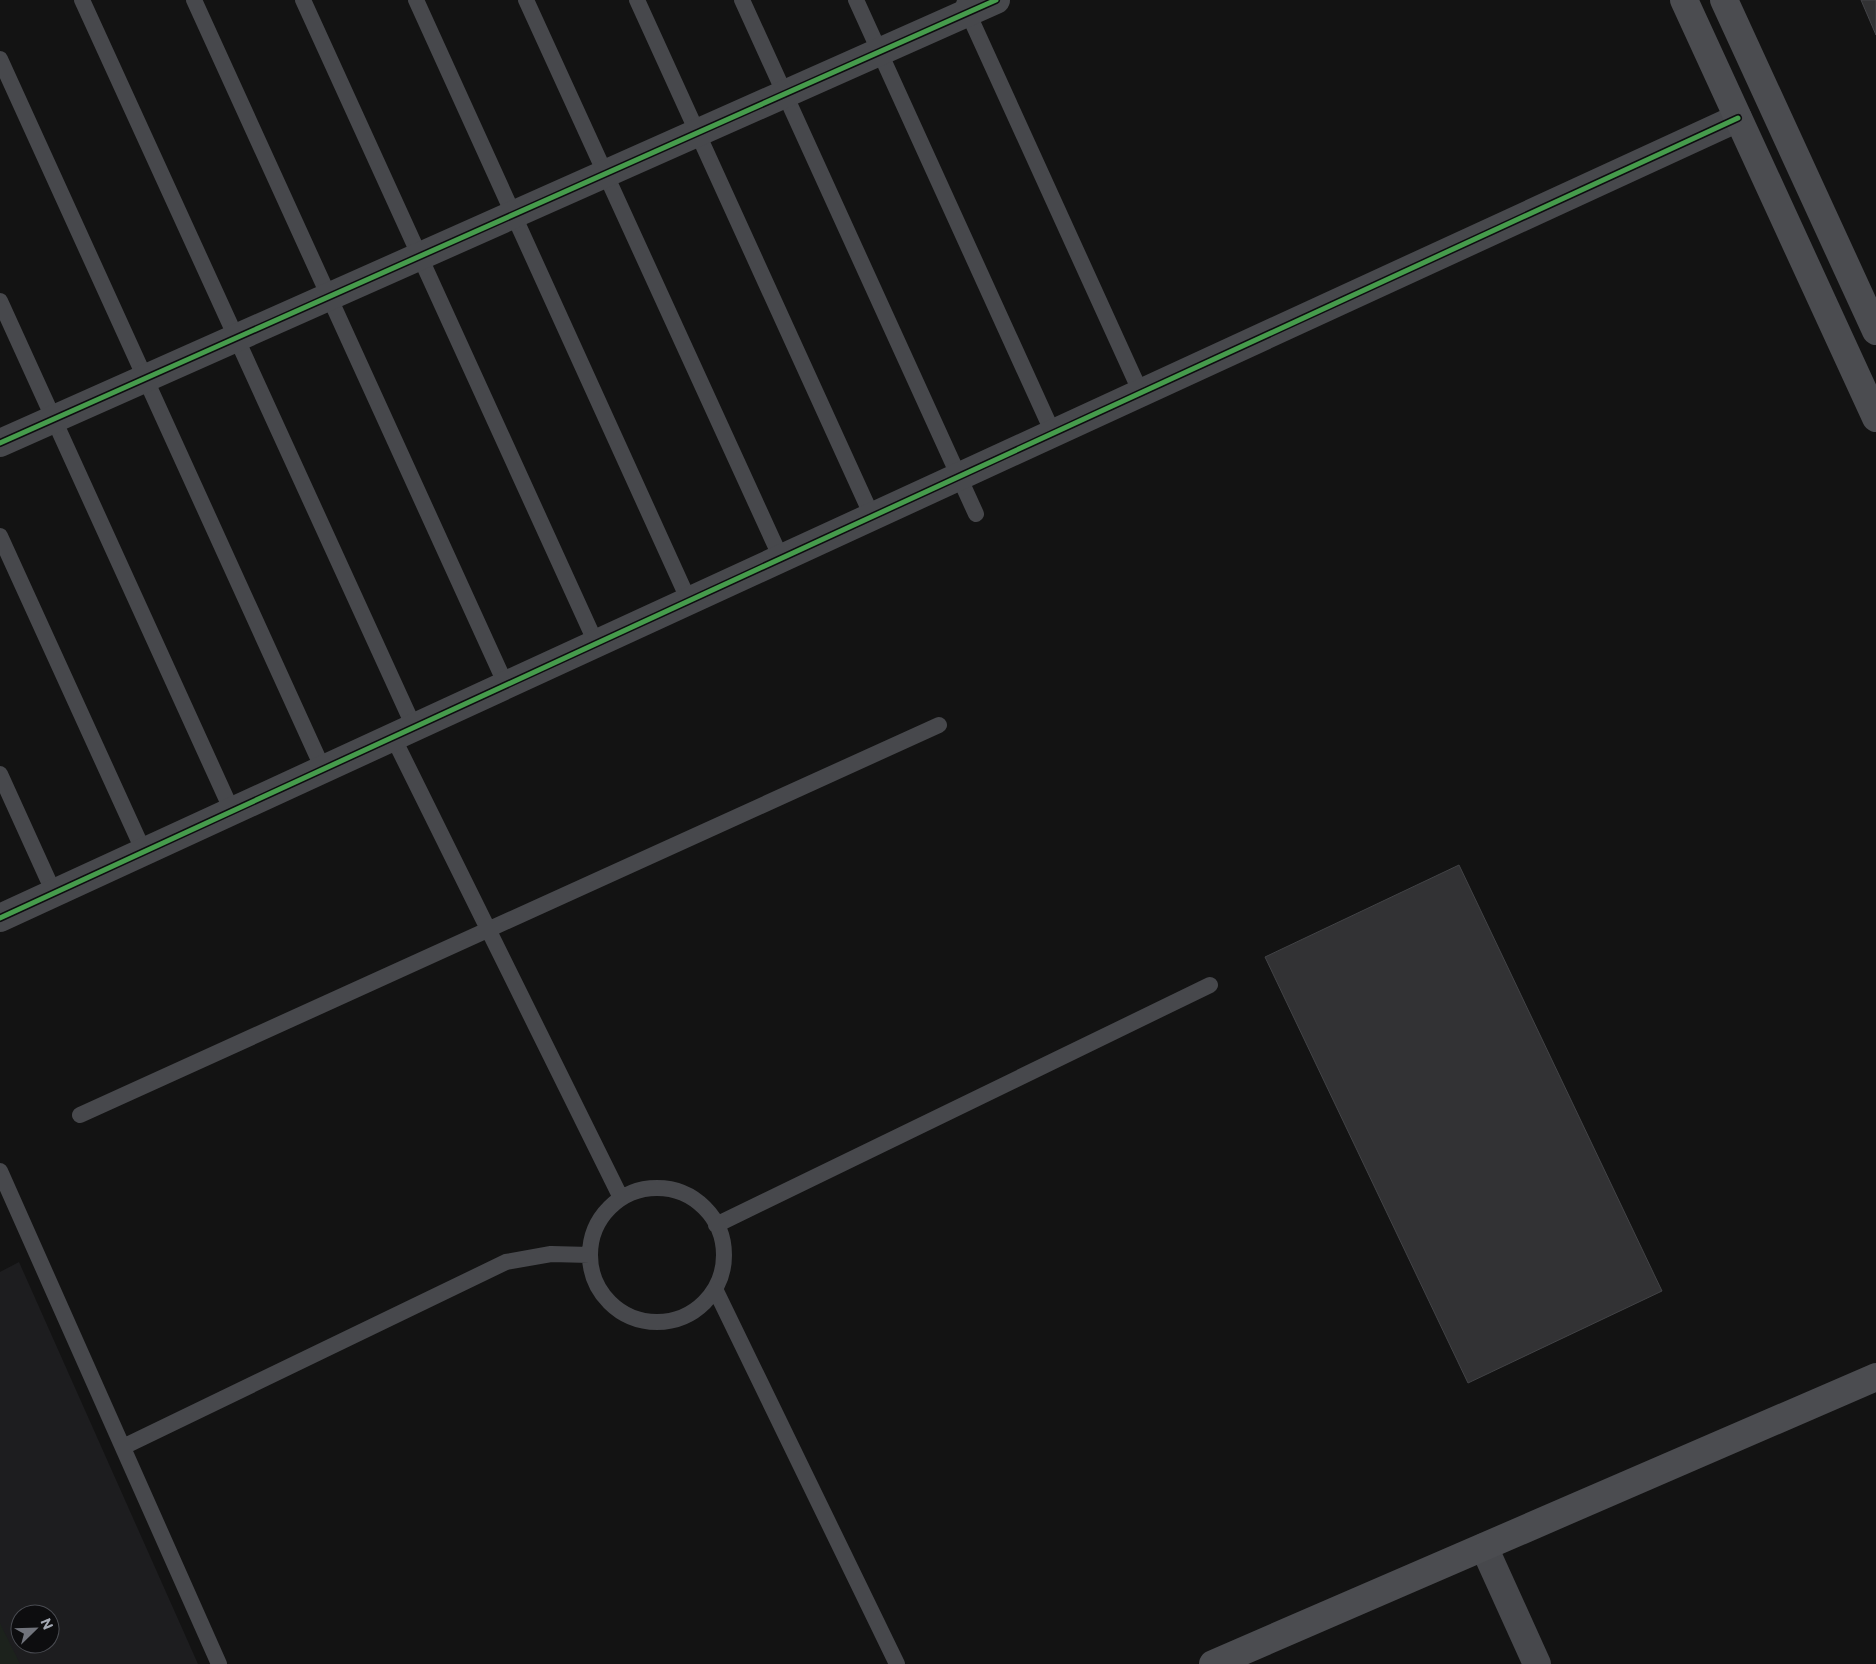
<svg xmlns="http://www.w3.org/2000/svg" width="1876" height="1664" font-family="Commissioner,sans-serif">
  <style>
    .built { fill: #1d1d1f; fill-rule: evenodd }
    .pitch { fill: #1c221c }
    .building { fill: #323234; stroke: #424346 }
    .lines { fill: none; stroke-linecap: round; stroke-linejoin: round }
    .lane { stroke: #47484c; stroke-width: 16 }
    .street { stroke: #47484c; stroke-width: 28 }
    .secondary { stroke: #4b4c50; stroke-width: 28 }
    .cycleway-casing { stroke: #0d0d0f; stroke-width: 8 }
    .cycleway { stroke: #469c4c; stroke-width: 5 }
  </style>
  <rect width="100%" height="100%" fill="#131313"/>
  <path class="built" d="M19 1262 198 1664H0V1272ZM20 1614H50V1644H20Z"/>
  <path class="pitch" d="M0 1623 20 1664H0Z"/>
  <path class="building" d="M1861 0H1876V35Z
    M1459 865 1662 1291 1468 1383 1265 957Z"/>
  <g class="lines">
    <path class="lane" d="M82 0 414 727
      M194 0 506 685
      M303 0 596 643
      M416 0 689 601
      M526 0 781 558
      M637 0 872 516
      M742 0 976 514
      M856 0 1053 433
      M964 4 1141 393
      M0 59 323 769
      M0 301 232 811
      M0 536 144 852
      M393 737 621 1198
      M0 774 54 893
      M80 1115 939 725
      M0 1171 219 1664
      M590 1255a67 67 0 1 1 134 0a67 67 0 1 1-134 0Z
      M716 1225 1210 985
      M715 1289 897 1664
      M123 1447 506 1262 551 1254 590 1255"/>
    <path class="street" d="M0 443 996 0
      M0 918 1738 118
      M1484 1547 1537 1664"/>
    <path class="secondary" d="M1684 0 1876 418
      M1724 0 1876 331
      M1213 1664 1876 1377"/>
    <g class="cycleway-casing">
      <path id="cycleway" d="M0 443 996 0
        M0 918 1738 118"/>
    </g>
    <use href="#cycleway" class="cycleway"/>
  </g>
  <g transform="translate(35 1629) rotate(67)"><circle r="24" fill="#0d0d0f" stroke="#494b51"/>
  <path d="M0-4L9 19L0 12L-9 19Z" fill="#71747c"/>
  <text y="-8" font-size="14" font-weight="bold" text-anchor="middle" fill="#a4a9b4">N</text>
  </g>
</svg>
